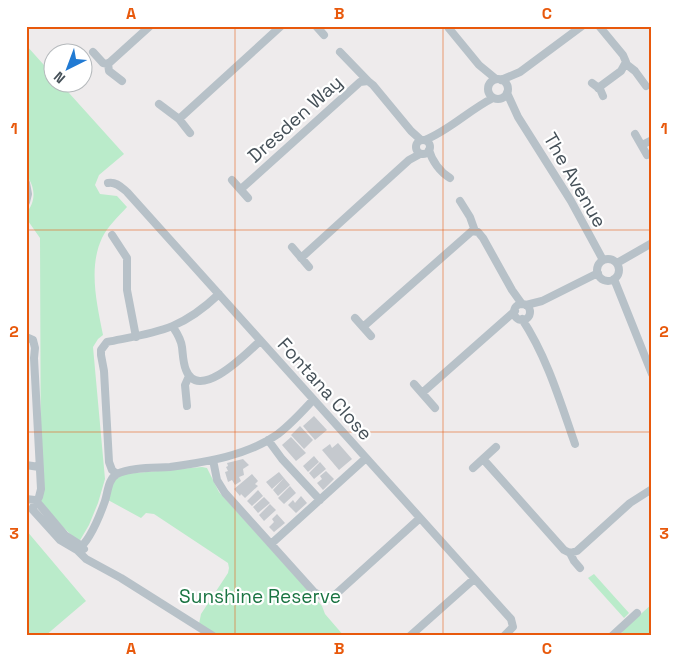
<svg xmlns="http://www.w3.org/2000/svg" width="678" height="662" font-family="'Space Grotesk',sans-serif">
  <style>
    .green { fill: #baebca }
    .building { fill: #c5c9ce }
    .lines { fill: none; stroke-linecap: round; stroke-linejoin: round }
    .minor { stroke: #b7c1c8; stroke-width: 8 }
    .grid { fill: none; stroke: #e8590c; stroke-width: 1; stroke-opacity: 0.55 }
    .labels { text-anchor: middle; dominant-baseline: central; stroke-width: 4.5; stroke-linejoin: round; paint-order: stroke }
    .street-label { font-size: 19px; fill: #455058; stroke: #fff }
    .park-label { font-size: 19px; fill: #1a7442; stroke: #fff }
    .neatline { fill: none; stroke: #e8590c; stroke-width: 2 }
    .grid-label { font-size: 16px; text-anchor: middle; font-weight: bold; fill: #e8590c }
  </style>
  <rect width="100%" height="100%" fill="#eeebec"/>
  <path class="green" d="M26 45 52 74V82L60 83 124 154 99 175 95 185 100 194 117 196 127 207C119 216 107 227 102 238 88 268 97 304 103 335L98 339 93 347 105 479 98 503 89 525 79 542 52 517 41 501 40 238 26 218V213C36 202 36 187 26 175Z
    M202 467 207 468 219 492 322 606 325 614 344 636H219L199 624 201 614 228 573 229 568 228 563 154 514 146 513 141 518 108 500 114 480 124 474Z
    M26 530 86 601 45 636H26Z
    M594 574 629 613 624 618 588 578Z
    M652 604V636H623L622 632 625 628Z"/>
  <path class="building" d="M314 416 327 430 315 440 303 426Z
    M300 426 313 440 304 449 291 435Z
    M291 437 306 453 296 461 282 445Z
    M338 443 352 459 339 470 322 450 330 444 332 448Z
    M314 456 319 462 308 472 303 466Z
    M243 459 249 465 243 469 244 475 239 477 241 481 235 485 232 480 228 482 225 472 228 471 226 467 228 466 227 463Z
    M320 462 326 469 314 479 309 473Z
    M326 471 334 479 323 490 317 483 322 479 320 476Z
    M279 472 284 478 272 489 266 482Z
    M252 474 258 481 255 484 258 486 245 498 241 494 240 496 234 489Z
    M284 478 290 485 278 496 273 490Z
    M290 486 296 493 284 504 278 498Z
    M258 490 263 496 252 506 247 501Z
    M301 496 307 503 296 513 288 505 293 500 295 503Z
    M264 497 270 503 258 513 253 507Z
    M270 504 276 510 264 521 259 515Z
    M277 514 285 523 274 532 269 527 274 522 272 519Z"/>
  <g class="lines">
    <path class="minor" d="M316 26 324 35
      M447 26 479 65 496 79
      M93 52 103 63 108 64
      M340 52 368 81
      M626 64 635 71 646 86
      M488 89a10 10 0 1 1 20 0a10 10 0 1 1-20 0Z
      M501 80 520 72 582 26
      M122 81 109 71 108 64 150 26
      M592 83 600 89 603 96
      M598 88 621 71 626 62 623 55 599 26
      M507 93 518 117 571 201 603 260
      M159 104 179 119 190 133
      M179 119 281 26
      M635 134 647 155
      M416 147a7 7 0 1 1 14 0a7 7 0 1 1-14 0Z
      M425 140C450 130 469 110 493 98
      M642 145 652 140
      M429 150C432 161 440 172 450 178
      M232 180 248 198
      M26 183 28 194 26 202
      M108 183C116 181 122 188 127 192L511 619 513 627 504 636
      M241 189 360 82 368 81 373 85 411 131 421 140
      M460 201 470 217 475 231
      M112 235 127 258V290L136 337
      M292 247 309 267
      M301 258 409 160 420 154
      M597 270a11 11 0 1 1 22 0a11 11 0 1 1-22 0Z
      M617 263 652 243
      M614 279 652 374
      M514 312a8 8 0 1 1 16 0a8 8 0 1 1-16 0Z
      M526 305 542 301 598 273
      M355 318 371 336
      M522 319C547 357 560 401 575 444
      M173 327C177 333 181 339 182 347 183 355 183 363 186 370 199 403 248 352 260 341
      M363 327 472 231 478 232 483 238 512 290 522 304
      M26 337 33 340 35 348 34 358 41 489 39 497 32 509
      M414 384 435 408
      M422 393 515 311
      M187 406 185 385 189 376
      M268 440 282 459 320 500
      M483 459 564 550 570 553 577 551 630 503 652 489
      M213 460 217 480 225 493 314 592 327 599 336 594 420 518
      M26 465 39 467
      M473 468 496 447
      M117 474 112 470 109 462 104 371 101 355V350L107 342C157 332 180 331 219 294
      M26 499 35 500 38 503 65 535 79 544 84 549
      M32 509 60 540 77 550 86 559 121 578 213 636
      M271 544 366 458
      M77 550C90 542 100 515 105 501 108 492 108 479 117 474 130 467 155 468 170 467 206 462 247 456 278 434 291 424 302 412 313 400
      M570 553 574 561 580 568
      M410 636 474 579
      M612 636 637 613"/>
  </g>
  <path class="grid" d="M235 26V636M443 26V636M26 230H652M26 432H652"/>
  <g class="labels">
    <g class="street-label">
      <text transform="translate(295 119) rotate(-42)">Dresden Way</text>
      <text transform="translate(575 180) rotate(60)">The Avenue</text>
      <text transform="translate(325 389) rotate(48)">Fontana Close</text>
    </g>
    <g class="park-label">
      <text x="260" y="596">Sunshine Reserve</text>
    </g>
  </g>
  <rect width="678" height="662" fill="none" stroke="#ffffff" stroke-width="55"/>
  <g transform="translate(68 68) rotate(222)"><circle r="24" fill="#ffffff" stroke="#b5b9bc"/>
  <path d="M0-4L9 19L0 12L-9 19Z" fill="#217ad3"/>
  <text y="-8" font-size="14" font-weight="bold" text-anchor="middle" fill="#455058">N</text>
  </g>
  <rect x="28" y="28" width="622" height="606" class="neatline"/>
  <g class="grid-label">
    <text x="131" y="19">A</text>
    <text x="339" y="19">B</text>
    <text x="547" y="19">C</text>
    <text x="14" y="134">1</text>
    <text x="664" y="134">1</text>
    <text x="14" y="337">2</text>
    <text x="664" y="337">2</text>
    <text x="14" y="539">3</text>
    <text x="664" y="539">3</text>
    <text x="131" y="654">A</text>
    <text x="339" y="654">B</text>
    <text x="547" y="654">C</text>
  </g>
</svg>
